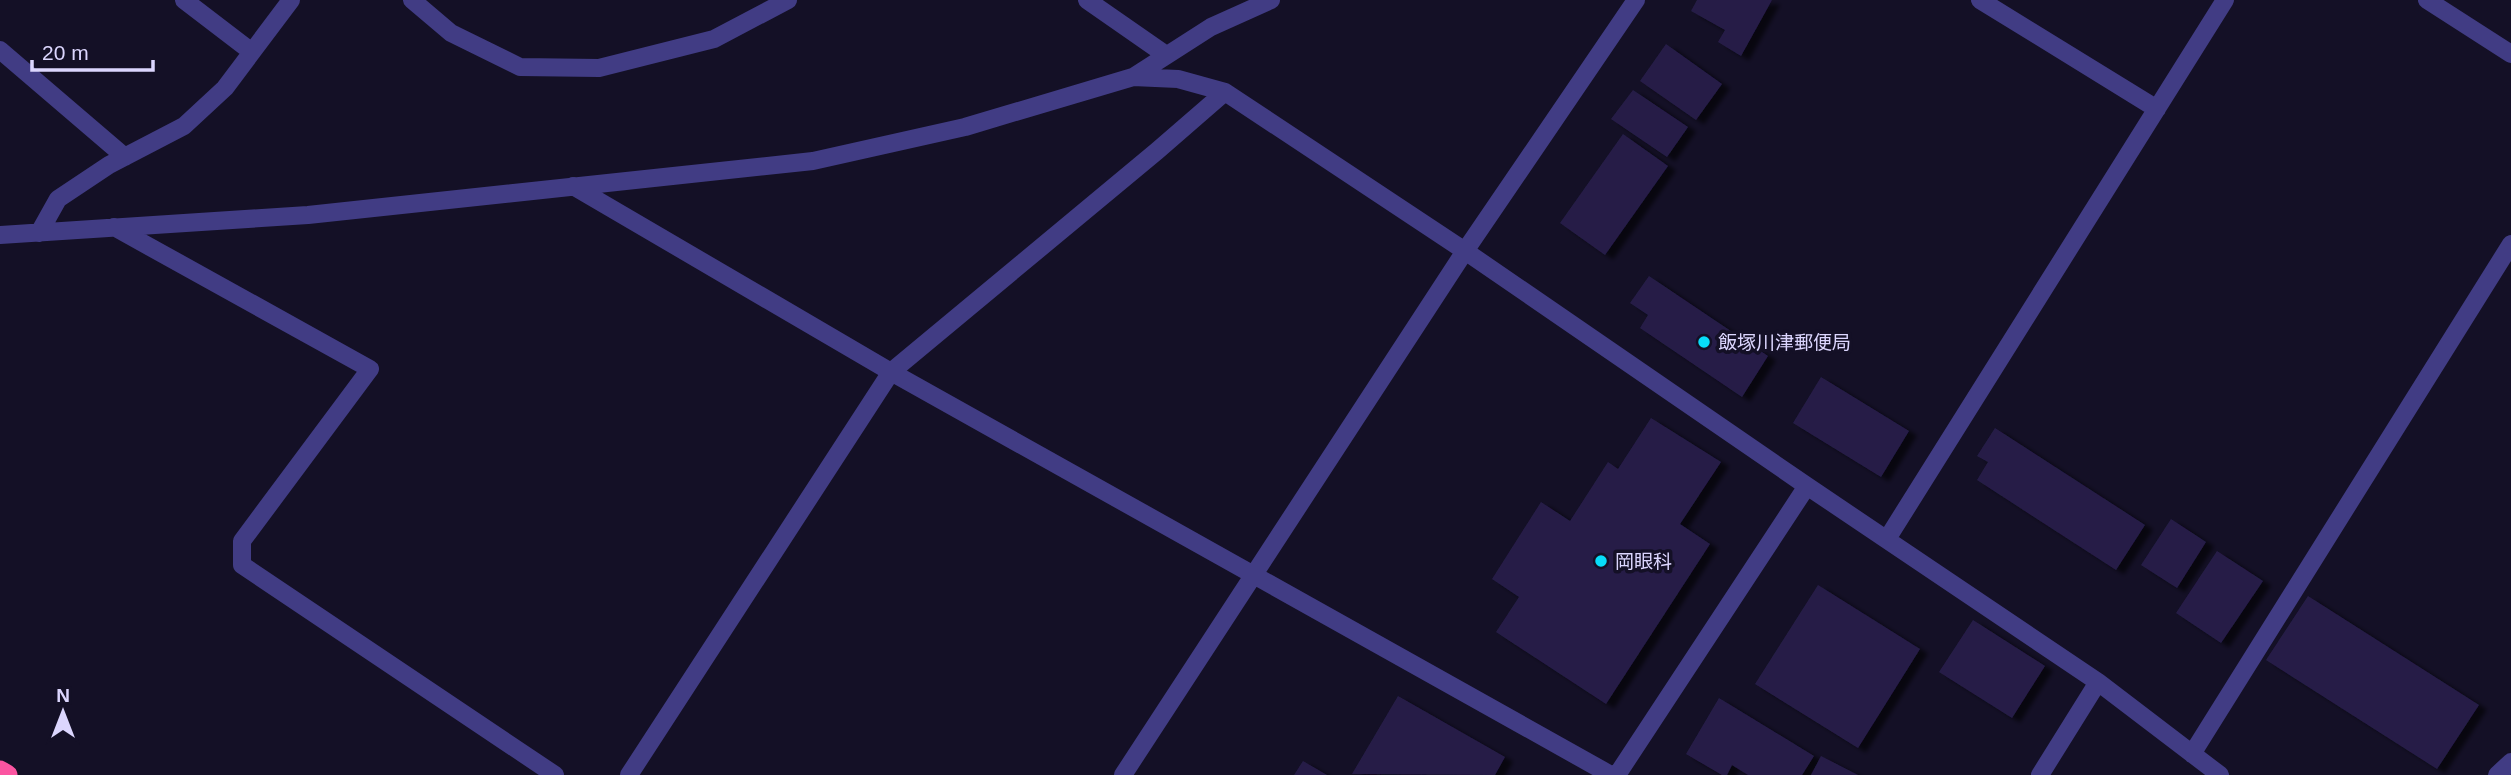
<svg xmlns="http://www.w3.org/2000/svg" width="2511" height="775" font-family="Arial,'Noto Sans JP',sans-serif">
  <style>
    .building { fill: #261d47; filter: url(#shadow) }
    .lines { fill: none; stroke-linecap: round; stroke-linejoin: round }
    .minor { stroke: #413c84; stroke-width: 18 }
    .highway { stroke: #fb55a1; stroke-width: 21 }
    .poi-dot { fill: #08dcf9; stroke: #141026; stroke-width: 2.5 }
    .labels { text-anchor: middle; dominant-baseline: central; stroke-width: 7; stroke-linejoin: round; paint-order: stroke }
    .poi-label { font-size: 19px; fill: #dcd6fe; stroke: #141026; text-anchor: start }
  </style>
  <defs>
    <filter id="shadow"><feDropShadow dx="8" dy="4.5" stdDeviation="2" flood-color="#0009"/></filter>
  </defs>
  <rect width="100%" height="100%" fill="#141026"/>
  <path class="building" d="M1697 0H1772L1741 56 1718 42 1725 30 1691 11Z
    M1666 44 1722 84 1696 120 1640 81Z
    M1633 90 1688 127 1667 157 1611 119Z
    M1623 134 1668 166 1605 255 1560 223Z
    M1649 276 1768 356 1742 397 1640 328 1648 315 1630 303Z
    M1821 377 1909 431 1881 477 1793 423Z
    M1651 418 1721 462 1680 524 1710 544 1606 704 1496 632 1519 597 1492 579 1541 502 1570 521 1608 462 1618 469Z
    M1995 428 2145 525 2116 570 1977 480 1988 462 1977 456Z
    M2171 519 2206 542 2177 588 2141 565Z
    M2217 551 2263 581 2221 643 2176 613Z
    M1818 585 1920 649 1858 748 1755 684Z
    M2308 596 2479 705 2437 769 2266 660Z
    M1973 620 2045 666 2012 718 1939 672Z
    M1398 696 1505 757 1495 775 1352 774Z
    M1719 698 1814 756 1802 775H1748L1732 765 1727 775H1722L1686 754Z
    M1821 756 1858 775H1811Z
    M1303 761 1327 775H1294Z"/>
  <g class="lines">
    <path class="minor" d="M184 0 252 52
      M412 0 451 33 520 67 599 68 714 39 788 0
      M1087 0 1166 55
      M1980 0 2157 109
      M2427 0 2511 54
      M0 50 125 157
      M1133 77 1178 79 1225 92 1465 251 1807 486 2098 682 2220 775
      M573 186 891 372 1611 775
      M114 227 370 369 242 541V565L555 775
      M39 233 58 199 109 165 184 126 225 88 291 0
      M0 235 308 215 813 161 965 127 1133 77 1211 27 1271 0
      M1887 539 2225 0
      M2192 754 2511 244
      M629 775 891 372 1157 151 1225 92
      M1123 775 1465 251 1636 0
      M1617 775 1807 486
      M2040 775 2098 682
      M2497 775 2511 762"/>
    <path class="highway" d="M0 771 7 775"/>
  </g>
  <g class="poi-dot">
    <circle cx="1704" cy="342" r="7"/>
    <circle cx="1601" cy="561" r="7"/>
  </g>
  <g class="labels">
    <g class="poi-label">
      <text x="1718" y="342">飯塚川津郵便局</text>
      <text x="1615" y="561">岡眼科</text>
    </g>
  </g>
  <g transform="translate(63 712)" stroke="#141026" stroke-width="5" paint-order="stroke">
  <path d="M0-5L12 26L0 18L-12 26Z" fill="#dcd6fe"/>
  <text y="-10" font-size="19" font-weight="bold" text-anchor="middle" fill="#dcd6fe">N</text>
  </g>
  <path d="M32 60v10h121v-10" fill="none" stroke="#dcd6fe" stroke-width="3.5"/>
  <text x="42" y="60" font-size="21" fill="#dcd6fe" stroke="#141026" stroke-width="5" paint-order="stroke">20 m</text>
</svg>
